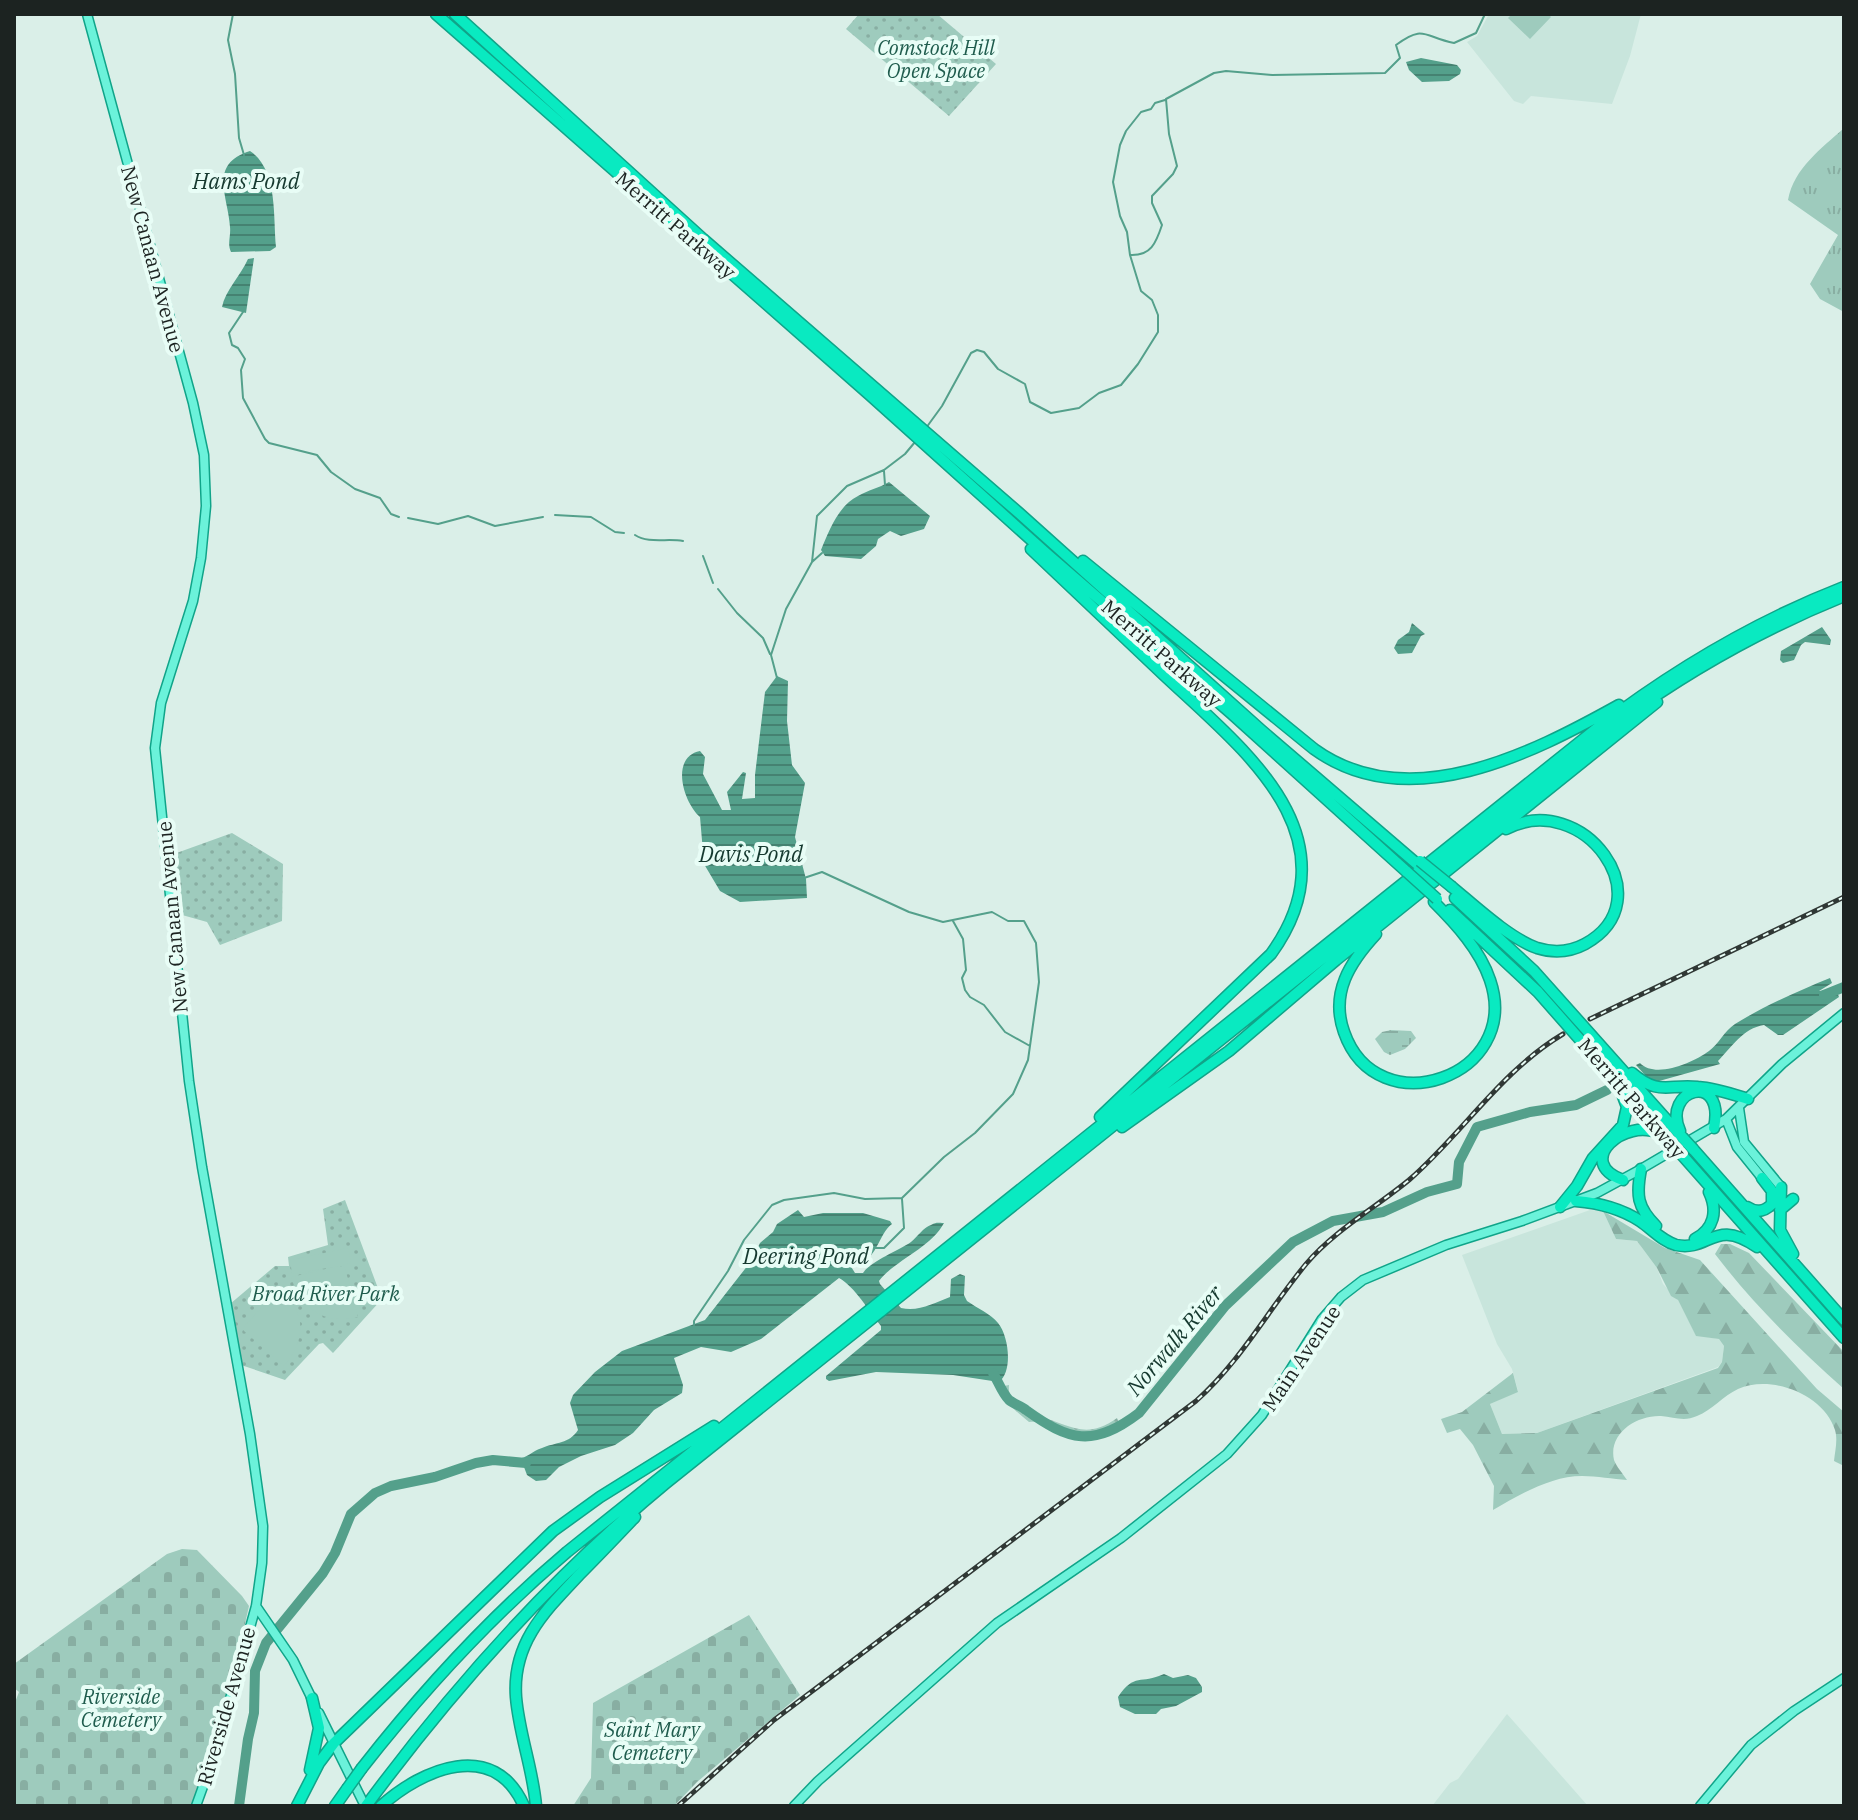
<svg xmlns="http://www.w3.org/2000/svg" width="1858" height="1820" font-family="'IBM Plex Serif',serif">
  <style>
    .built { fill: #c8e5dc }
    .grass { fill: url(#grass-tufts) }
    .forest { fill: url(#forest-firs) }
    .wetland { fill: url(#wetland-marsh) }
    .cemetery { fill: url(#cemetery-stones) }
    .park { fill: url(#park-dots) }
    .pitch { fill: #9ecbbd }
    .water { fill: url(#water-rules) }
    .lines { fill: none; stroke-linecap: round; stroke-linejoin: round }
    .stream { stroke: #54a08b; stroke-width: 2 }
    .river { stroke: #54a08b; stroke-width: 10 }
    .major-casing { stroke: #10a489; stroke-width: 11 }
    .highway-casing { stroke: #10a489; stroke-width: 13 }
    .major { stroke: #6bf2da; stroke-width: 8 }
    .highway { stroke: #09eac1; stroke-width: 10 }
    .rail-casing { stroke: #303835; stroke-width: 5 }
    .rail { stroke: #e8fdf6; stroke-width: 2; stroke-dasharray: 6; stroke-linecap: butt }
    .highway-bridge-casing { stroke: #10a489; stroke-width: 13; stroke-linecap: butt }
    .highway-bridge { stroke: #09eac1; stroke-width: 10 }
    .labels { text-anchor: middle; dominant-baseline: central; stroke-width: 8; stroke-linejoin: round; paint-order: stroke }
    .park-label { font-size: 20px; font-style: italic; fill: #1f5c4d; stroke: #e8fdf6 }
    .street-label { font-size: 20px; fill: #1c2321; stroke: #e8fdf6 }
    .water-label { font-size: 22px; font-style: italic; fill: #15392f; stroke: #e8fdf6 }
  </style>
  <defs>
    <pattern id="grass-tufts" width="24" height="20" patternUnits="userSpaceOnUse" patternTransform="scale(2)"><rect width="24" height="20" fill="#9ecbbd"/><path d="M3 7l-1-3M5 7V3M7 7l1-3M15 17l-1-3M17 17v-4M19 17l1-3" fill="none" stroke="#88aea2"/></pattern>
    <pattern id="forest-firs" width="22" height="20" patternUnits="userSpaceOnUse" patternTransform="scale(2)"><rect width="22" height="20" fill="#9ecbbd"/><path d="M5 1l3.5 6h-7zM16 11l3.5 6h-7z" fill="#88aea2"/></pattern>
    <pattern id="wetland-marsh" width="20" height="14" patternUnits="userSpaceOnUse" patternTransform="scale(2)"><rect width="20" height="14" fill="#9ecbbd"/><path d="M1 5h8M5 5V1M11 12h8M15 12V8" fill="none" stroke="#88aea2"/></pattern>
    <pattern id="cemetery-stones" width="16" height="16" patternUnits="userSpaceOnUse" patternTransform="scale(2)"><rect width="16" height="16" fill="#9ecbbd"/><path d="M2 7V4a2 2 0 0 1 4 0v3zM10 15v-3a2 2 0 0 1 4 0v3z" fill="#88aea2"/></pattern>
    <pattern id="park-dots" width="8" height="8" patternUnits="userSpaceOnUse" patternTransform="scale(2)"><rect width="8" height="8" fill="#9ecbbd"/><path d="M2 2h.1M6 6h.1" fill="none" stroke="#88aea2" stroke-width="1.8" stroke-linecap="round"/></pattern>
    <pattern id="water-rules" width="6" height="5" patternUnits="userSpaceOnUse" patternTransform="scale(2)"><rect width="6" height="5" fill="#54a08b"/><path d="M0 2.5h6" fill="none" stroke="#458271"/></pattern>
  </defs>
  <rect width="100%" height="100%" fill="#daefe8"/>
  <path class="built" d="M1489 14H1641L1630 56 1612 104 1531 96 1523 104 1514 101 1467 42 1477 36Z
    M1590 1210 1603 1211 1616 1239 1637 1241 1657 1268 1663 1284 1678 1300 1696 1335 1719 1339 1724 1346 1722 1362 1718 1367 1537 1433 1502 1434 1490 1404 1518 1391 1512 1369 1497 1344 1462 1255Z
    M1507 1714 1588 1806H1432L1450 1783 1458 1779Z"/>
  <path class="grass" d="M1844 128V312L1820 299 1810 284 1838 235 1788 200C1794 168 1821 149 1844 128Z"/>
  <path class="forest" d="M1603 1211 1665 1248 1700 1260 1817 1389 1844 1412V1466L1834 1461C1835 1451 1838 1440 1835 1430 1824 1395 1772 1374 1738 1389 1723 1396 1712 1410 1697 1416 1684 1422 1674 1417 1661 1416 1637 1415 1608 1433 1614 1460 1616 1466 1623 1474 1627 1480 1613 1479 1597 1476 1582 1476 1551 1476 1519 1495 1493 1510L1494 1486 1473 1445 1460 1429 1447 1433 1441 1419 1462 1412 1513 1373 1518 1392 1490 1404 1502 1434 1537 1433 1718 1368 1722 1362 1724 1346 1719 1339 1696 1336 1678 1300 1671 1296 1657 1268 1637 1241 1616 1239Z
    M1721 1244H1730L1749 1253 1844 1352V1389C1797 1347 1753 1304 1715 1254Z"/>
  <path class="wetland" d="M1391 1030 1411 1031 1416 1038 1405 1049 1390 1055 1384 1052 1375 1039 1382 1032Z"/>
  <path class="cemetery" d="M182 1549 197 1550 242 1596 249 1606 231 1684 194 1806H14V1705L19 1692 14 1688V1664L167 1554Z
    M749 1615 800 1695 697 1782 674 1806H573L591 1778 593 1703Z"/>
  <path class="park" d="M859 14H937L996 64 949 116 846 29Z
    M232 833 283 864 282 921 220 945 207 922 175 913 171 855Z
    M345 1200 382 1299 333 1353 323 1343 319 1344 285 1380 241 1365 230 1304 275 1266H289L288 1257 328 1245 323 1209Z
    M1009 1385C1007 1404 1025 1413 1040 1417 1070 1424 1085 1441 1117 1418L1119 1423C1105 1433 1084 1438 1067 1433 1054 1429 1043 1420 1029 1422 1017 1412 1002 1402 1004 1386Z"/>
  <path class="pitch" d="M1512 14H1548L1551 17 1530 39 1508 18Z
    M348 1248 351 1263 340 1266 345 1268 358 1317C324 1325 301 1309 291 1277L339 1266 292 1274 290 1260Z
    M280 1287C305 1314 308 1336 284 1366L244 1331V1327Z"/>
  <path class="water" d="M1421 58 1457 65 1461 70 1460 74 1449 81 1422 82 1409 70 1406 62Z
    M250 151C278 170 273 216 276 247L270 251 231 252C227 244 231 236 230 227 228 196 208 164 250 151Z
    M254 258 246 313 222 307C225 291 241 275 248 259Z
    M889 482 930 516 924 529 901 536 890 531 878 539 876 546 861 559 825 556 821 550C829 531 838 506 858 496 868 490 879 488 889 482Z
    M1412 623 1425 634 1421 636 1412 653 1398 654 1394 648 1398 640 1409 632Z
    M1822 627 1831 640 1830 645 1805 642 1801 645 1794 660 1783 663 1780 660 1781 651Z
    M777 676 788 681 787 721 792 765 805 783 795 837 806 879 807 898 740 902 720 891 704 864 700 817C683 802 670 757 700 751L705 757 703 774 722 810H731L727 792 743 772 746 773 742 799 755 798V775L765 692Z
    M1830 978 1832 983 1819 991 1836 989 1839 997 1783 1035H1778L1764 1025C1743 1028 1731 1048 1718 1061L1720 1064 1652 1083 1636 1065 1640 1063C1655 1079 1693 1063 1709 1051 1719 1044 1724 1031 1735 1024 1764 1006 1798 991 1830 978Z
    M798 1210 804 1217 823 1213H863L890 1221 892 1224C877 1235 876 1267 852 1262L850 1265 855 1273H863C871 1261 898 1251 911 1242 918 1236 923 1228 931 1225 937 1222 937 1223 944 1223 931 1248 895 1260 879 1281L880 1284 901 1308C919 1312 934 1303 950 1297L951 1279 960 1274 965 1276 964 1295 967 1301C977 1308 991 1314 998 1323 1009 1336 1013 1372 999 1382L953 1375 876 1372 829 1381 826 1379V1376L881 1330V1326C869 1311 855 1287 839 1278L761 1339 731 1352 701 1347 674 1358 683 1385 682 1393 654 1410 633 1433 615 1445 581 1456 559 1467 546 1480 536 1481 527 1475 524 1467 515 1463 517 1459C528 1458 532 1451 542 1448 556 1442 569 1444 578 1430L570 1403 573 1395 595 1372 622 1351 705 1320 752 1260 760 1243 773 1232 777 1224Z
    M1164 1674 1173 1678 1188 1675 1196 1678 1202 1687V1692L1176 1706 1161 1709 1156 1714H1135L1120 1707 1118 1697C1135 1672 1140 1685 1164 1674Z"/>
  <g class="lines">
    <path class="stream" d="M233 14 228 40 235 74 239 138 244 155
      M1130 255 1127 232 1120 216 1113 182 1120 145 1126 131 1141 112 1151 109 1155 103 1165 100
      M243 312 229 333 232 345 238 348 245 359 241 370 243 398 265 439 269 443 317 455 331 472 355 489 380 498 391 514 399 517
      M926 428 942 406 971 353 977 350 984 352 998 369 1025 384 1030 402 1051 413 1079 408 1099 393 1121 385 1138 364 1158 332V315L1152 300 1141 291 1130 255C1151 256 1156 243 1162 225L1152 203V196L1173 174 1177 166 1169 134 1166 99 1214 73 1226 71 1272 75 1385 73 1400 58 1396 45C1424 24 1424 37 1454 43L1476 33 1485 14
      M884 471 885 485
      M555 515 591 517 615 532 624 533
      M408 518 438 524 468 516 495 526 543 517
      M635 535C649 544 667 538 683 541
      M703 556 713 583
      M812 562 822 553
      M718 589 737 613 763 638 770 654
      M777 678 771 655 786 609 812 562 817 516 847 486 884 470 905 454 915 442
      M953 921 963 939 966 970 962 978 965 990 970 997 984 1005 1005 1032 1030 1046
      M875 1248H884L904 1228 902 1199
      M694 1325V1321L728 1271 744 1240 772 1205 784 1200 834 1193 865 1199 902 1198 944 1157 975 1133 1013 1094 1028 1060 1039 982 1036 943 1024 921H1008L992 912 943 922 909 912 822 872 804 878"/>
    <path class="river" d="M1824 995 1844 987
      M993 1373C998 1381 1002 1393 1009 1400 1014 1404 1021 1406 1026 1410 1069 1441 1093 1448 1139 1413L1225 1306 1293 1242 1333 1221 1383 1212 1427 1192 1457 1184 1459 1162 1477 1127 1530 1112 1576 1105 1607 1090
      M239 1806 248 1739 254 1713 255 1671 266 1643 323 1573 335 1553 351 1514 375 1493 391 1486 435 1477 476 1463 493 1460 526 1463"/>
    <g class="major-casing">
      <path id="major" d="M87 14 193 403 204 455 206 506 201 558 193 601 161 703 155 748 189 1081 202 1167 250 1434 263 1526 262 1563 256 1606 214 1756 196 1806
        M1739 1108 1744 1142 1781 1187
        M1726 1119 1737 1147 1762 1178
        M256 1606 293 1660 313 1701
        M319 1713 365 1806
        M794 1806 818 1781 997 1623 1121 1538 1227 1454 1262 1415 1322 1319 1341 1297 1363 1280 1446 1245 1522 1221 1597 1193 1641 1169 1726 1119 1782 1064 1844 1013
        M1700 1806 1751 1745 1794 1711 1844 1678"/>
    </g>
    <g class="highway-casing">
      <path id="highway" d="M436 14 870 395 1047 554 1231 713 1407 872
        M455 14 703 239 1019 513 1261 730 1417 864
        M1031 549C1075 591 1120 633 1164 675 1244 750 1357 835 1271 954L1100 1117
        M1083 561 1314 749C1408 817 1531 754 1619 705
        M1452 887C1475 906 1509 938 1537 948 1553 953 1570 952 1585 944 1665 900 1583 789 1506 829
        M1455 898 1534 971 1682 1137
        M1450 910 1538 992 1671 1143
        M1376 934C1350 962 1330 993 1344 1032 1377 1127 1523 1077 1490 980 1480 950 1456 924 1434 902
        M1632 1073C1659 1096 1667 1084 1698 1087 1714 1088 1732 1094 1748 1099
        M1122 1127 1229 1051 1336 960 1657 702
        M1680 1131C1661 1089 1726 1070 1714 1128
        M1693 1149 1844 1320
        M1682 1155 1844 1338
        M1641 1169C1636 1195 1637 1207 1656 1226
        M1623 1180C1573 1162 1625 1116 1660 1134
        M1781 1187 1780 1230 1793 1254
        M1576 1201C1600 1203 1620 1208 1640 1221 1652 1229 1662 1241 1676 1245 1710 1252 1714 1217 1757 1247
        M1560 1207 1577 1186 1593 1158 1623 1125 1627 1107 1621 1091
        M1747 1207C1756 1213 1764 1212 1772 1204V1191L1762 1178
        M1780 1210 1793 1199
        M1695 1239C1714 1229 1718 1211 1709 1192
        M362 1768C424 1689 490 1617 567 1552L1595 730C1672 671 1754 622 1844 587
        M310 1770 319 1728 312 1698
        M297 1806 319 1763 334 1743 553 1531 600 1497 714 1426
        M335 1806 347 1789
        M366 1806C454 1687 552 1577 666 1483L1622 719C1691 669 1765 628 1844 596
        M381 1806C422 1769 494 1738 524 1806
        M536 1806C533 1769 519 1734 516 1697 512 1643 545 1611 579 1575 598 1556 616 1537 635 1517"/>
    </g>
    <use href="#major" class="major"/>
    <use href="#highway" class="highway"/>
    <g class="rail-casing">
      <path id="rail" d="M1590 1019 1844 897
        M678 1806 774 1720 1196 1401C1241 1361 1268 1310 1306 1264 1335 1230 1375 1208 1409 1180 1463 1133 1501 1071 1563 1034"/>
    </g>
    <use href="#rail" class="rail"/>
    <g class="highway-bridge-casing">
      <path id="highway-bridge" d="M1420 861 1452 887
        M1407 872 1437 899
        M1682 1137 1693 1149
        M1671 1143 1682 1155
        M347 1789 362 1768"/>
    </g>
    <use href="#highway-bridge" class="highway-bridge"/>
  </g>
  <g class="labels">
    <g class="park-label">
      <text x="936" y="47">Comstock Hill<tspan x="936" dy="23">Open Space</tspan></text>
      <text x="326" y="1293">Broad River Park</text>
      <text x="121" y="1696">Riverside<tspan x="121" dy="23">Cemetery</tspan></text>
      <text x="652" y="1729">Saint Mary<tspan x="652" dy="23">Cemetery</tspan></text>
    </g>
    <g class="street-label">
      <text transform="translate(676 225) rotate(41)">Merritt Parkway</text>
      <text transform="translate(153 259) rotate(75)">New Canaan Avenue</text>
      <text transform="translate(1162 653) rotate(41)">Merritt Parkway</text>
      <text transform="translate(172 917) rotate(-95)">New Canaan Avenue</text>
      <text transform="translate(1632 1098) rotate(49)">Merritt Parkway</text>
      <text transform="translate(1301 1358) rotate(-56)">Main Avenue</text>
      <text transform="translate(226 1706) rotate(-74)">Riverside Avenue</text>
    </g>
    <g class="water-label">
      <text x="246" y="180">Hams Pond</text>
      <text x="751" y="853">Davis Pond</text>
      <text x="806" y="1255">Deering Pond</text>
      <text transform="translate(1174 1340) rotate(-50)">Norwalk River</text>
    </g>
  </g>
  <rect width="1858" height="1820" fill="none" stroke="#1c2321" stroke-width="32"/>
</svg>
